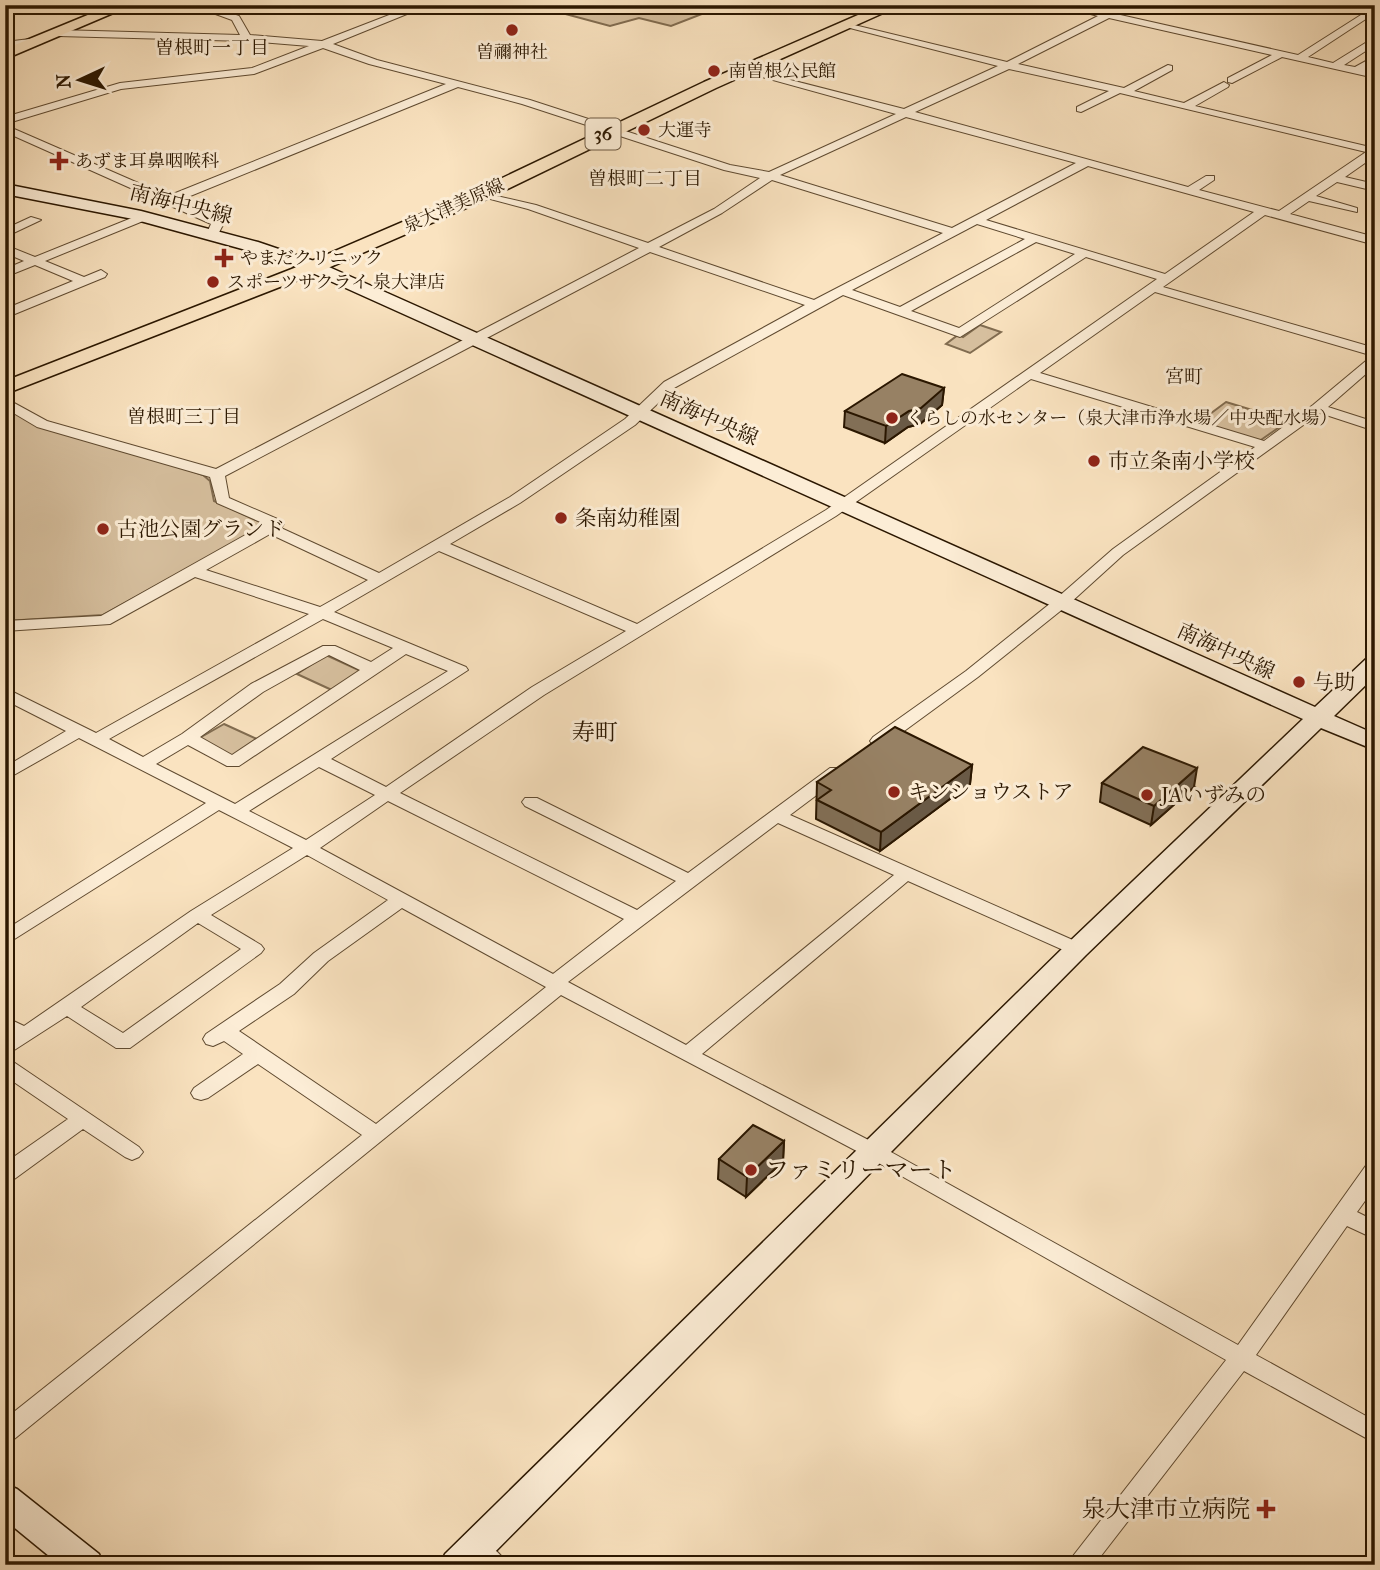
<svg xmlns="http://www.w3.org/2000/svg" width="1380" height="1570" font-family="'IM FELL French Canon','Noto Serif JP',serif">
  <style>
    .green { fill: #d7c09f; stroke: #816c50; stroke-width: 2 }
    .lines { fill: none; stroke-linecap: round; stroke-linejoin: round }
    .street-casing { stroke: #5f4a30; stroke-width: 2 }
    .secondary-casing { stroke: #2b1700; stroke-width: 3 }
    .primary-casing { stroke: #2b1700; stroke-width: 3 }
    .street { fill: #fcedd6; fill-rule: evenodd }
    .secondary { fill: #fcedd6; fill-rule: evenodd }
    .primary { fill: #fae3c0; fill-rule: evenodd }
    .wall { fill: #826f56; stroke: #2b1700; stroke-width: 2 }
    .shaded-wall { fill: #6a5a46; stroke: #2b1700; stroke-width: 2 }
    .building { fill: #978164; stroke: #2b1700; stroke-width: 2 }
    .poi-dot { fill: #8f2418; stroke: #fcedd6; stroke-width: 2.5 }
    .labels { text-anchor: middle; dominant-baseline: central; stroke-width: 6; stroke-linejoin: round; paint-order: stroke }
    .far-poi-label { font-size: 18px; fill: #2b1700; stroke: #fcedd6; text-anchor: start }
    .far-street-label { font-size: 18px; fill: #2b1700; stroke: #fcedd6 }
    .far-neighbourhood-label { font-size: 19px; fill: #2b1700; stroke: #fcedd6 }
    .shield { fill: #fcedd6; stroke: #6a5740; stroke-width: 2 }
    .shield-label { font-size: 19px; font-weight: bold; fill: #2b1700 }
    .street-label { font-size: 21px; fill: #2b1700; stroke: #fcedd6 }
    .poi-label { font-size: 21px; fill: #2b1700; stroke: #fcedd6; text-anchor: start }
    .neighbourhood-label { font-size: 23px; fill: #2b1700; stroke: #fcedd6 }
    .near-poi-label { font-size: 24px; fill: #2b1700; stroke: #fcedd6; text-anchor: start }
  </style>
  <rect width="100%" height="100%" fill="#fae3c0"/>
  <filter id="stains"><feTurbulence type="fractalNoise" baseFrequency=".00286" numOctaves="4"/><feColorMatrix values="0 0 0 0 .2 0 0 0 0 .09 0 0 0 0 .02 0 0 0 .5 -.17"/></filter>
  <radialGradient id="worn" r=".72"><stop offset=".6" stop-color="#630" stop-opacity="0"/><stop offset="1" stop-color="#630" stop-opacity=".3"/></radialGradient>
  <path class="green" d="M532 5H725L671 26 639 18 610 26Z
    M980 325 1001 332 970 353 946 344 958 335 963 337Z
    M1226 402 1288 421 1258 442 1198 423Z
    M5 407 203 475 210 481 214 501 265 524V526L103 615 5 621Z
    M326 655 363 672 334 691 297 674Z
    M224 724 259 740 231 758 196 740Z"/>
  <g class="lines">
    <g class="street-casing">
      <path id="street" d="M191 5H206L239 16 250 35 322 41 415 5H429L333 44 377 60 530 100 730 165 769 172 896 114 740 71V67L904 109 998 66 846 27V23L1007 62 1098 16 1058 5H1077L1106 12 1118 5H1131L1116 14 1298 55 1375 6V13L1308 57 1333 63 1375 37V45L1344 65 1355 67 1375 56V64L1365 70 1375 72V78L1282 57 1232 83 1228 82V78L1272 55 1109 18 1018 64 1124 88 1168 65 1172 66V70L1134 91 1184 103 1224 82 1229 85 1228 87 1195 106 1370 147 1375 145V156L1345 177 1375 184V191L1337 182 1316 196 1357 208V212L1309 201 1290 214 1375 237V245L1265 215 1163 287 1375 348V366L1328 407 1375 422V431L1320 413 1123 555 1069 604 978 677 885 745H873L870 741 873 737 966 671 1057 598 1113 549 1255 447 1031 379 836 516 544 695 400 793 637 910 676 881 525 806 522 802 525 798H537L688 873 830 768H842L845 772 842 776 790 815 1084 945 1087 949 1084 953H1070L908 881 702 1054 882 1147 1238 1345 1367 1164 1375 1162V1187L1357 1212 1375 1221V1239L1347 1226 1256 1355 1375 1421V1443L1244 1371 1094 1565H1066L1226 1360 868 1157 561 995 13 1440 5 1443V1419L362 1135 258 1064 208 1098 201 1100 194 1098 191 1093 194 1088 243 1054 224 1041 213 1046 206 1044 203 1039 206 1034 280 984 314 953 388 900 307 855 211 915 261 945 264 949 261 953 130 1048H116L67 1016 5 1056V1039L10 1036 5 1033V1017L24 1026 191 911 293 848 219 810 5 945V930L206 803 79 738 5 780V767L66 731 5 700V688L96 733 309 614 195 577 110 624 5 631V621L101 616 265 524 217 503 210 477 37 427 5 408V398L47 421 216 469 639 248 528 209 479 196V192L536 205 648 243 714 209 760 178 724 170 522 104 458 87 178 201 222 220 224 223 216 238 212 239 206 235 211 224 5 132V125L168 196 446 84 369 64 323 48 254 74 121 89 5 124V117L120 83 252 68 309 46 247 41 58 36 53 33 58 30 240 35 232 20ZM1009 69 1109 91 1077 107V111L1081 112 1120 93 1366 152 1279 211 1199 190 1214 180V176H1206L1188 187 915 112ZM906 117 1076 163 952 228 780 175ZM1088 166 1254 212 1165 274 986 220ZM772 180 943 233 814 300 659 247 722 213ZM977 224 1025 239 900 307 852 290ZM1036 242 1075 254 959 328 911 311ZM650 252 805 305 664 382 625 419 510 497 379 573 281 528 284 524 282 521 229 498 225 476ZM1086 257 1157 279 826 510 637 624 450 544 520 503 635 425 674 388 843 295 960 337ZM1155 292 1370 355H1373L1313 405 1264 441 1040 373ZM270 534 368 580 320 607 206 570ZM439 551 626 631 532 687 386 787 331 759 468 670 466 667 334 612ZM323 619 393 648 371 662 335 646H323L251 684 182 734 143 757 109 739ZM406 654 448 671 235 804 156 764 188 745 227 766H239ZM329 655 360 670 232 755 200 737 263 692ZM319 767 375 795 306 840 249 811ZM388 801 624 919 553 974 320 848ZM778 823 894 875 686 1045 568 982ZM402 908 546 987 376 1124 239 1031 294 994 328 961ZM198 923 241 949 123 1033 81 1007Z
        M38 38 42 39V43L5 48V42Z
        M144 213 148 215V219L45 261 84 277 101 270 107 274 105 277 5 318V309L73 281 35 265 5 277V269L24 261 5 253V245L35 257Z
        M31 217 41 220 5 237V229Z
        M5 1059 12 1061 139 1147 143 1152 139 1157 132 1160 125 1157 83 1129 13 1180 5 1182V1163L68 1119 5 1076Z
        M474 1538C487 1543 501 1552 507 1565 488 1565 471 1569 461 1549L465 1541Z"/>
    </g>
    <g class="secondary-casing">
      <path id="secondary" d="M5 184 141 211 258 242 320 263 1315 707 1367 658 1375 656V676L1334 716 1375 734V750L1321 728 1086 955 482 1565H440L445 1554 1068 943 1303 719 308 271 246 250 133 219 5 194Z
        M5 1484 17 1489 99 1554 104 1565H60L5 1520Z"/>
    </g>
    <g class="primary-casing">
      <path id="primary" d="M112 5H132L5 59V49Z
        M881 5H901L716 88 489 198 321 271 5 394V381L307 263 477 190 704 82Z"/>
    </g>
    <use href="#street" class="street"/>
    <use href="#secondary" class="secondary"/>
    <use href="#primary" class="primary"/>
  </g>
  <path class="wall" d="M944 388 942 405 920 424 908 427 885 443 844 427 845 411Z
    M972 765 970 784 880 851 816 819 817 782Z
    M1102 783 1194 787 1151 825 1100 802Z
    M784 1141 783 1161 746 1197 718 1179 719 1159Z"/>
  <path class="shaded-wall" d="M944 388 942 405 920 424 908 427 885 443 886 426Z
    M972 765 970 784 880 851 881 832Z
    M1197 768 1194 787 1151 825 1154 806Z
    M784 1141 783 1161 746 1197 747 1177Z"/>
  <path class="building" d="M902 374 944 388 921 408 909 411 886 426 845 411Z
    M895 727 972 765 881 832 817 800 831 790 817 782Z
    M1143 747 1197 768 1154 806 1102 783Z
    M753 1125 784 1141 747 1177 719 1159Z"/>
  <g class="poi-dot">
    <circle cx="512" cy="30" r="7"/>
    <circle cx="714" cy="71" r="7"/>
    <circle cx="644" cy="130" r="7"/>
    <path d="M55.5 150.5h7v7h7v7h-7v7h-7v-7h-7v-7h7z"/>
    <path d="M220.5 247.5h7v7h7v7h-7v7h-7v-7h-7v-7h7z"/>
    <circle cx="213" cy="282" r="7"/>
    <circle cx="892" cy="418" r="7"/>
    <circle cx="1094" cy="461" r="7"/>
    <circle cx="561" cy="518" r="7"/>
    <circle cx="103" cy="529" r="7"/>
    <circle cx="1299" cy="682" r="7"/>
    <circle cx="894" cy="792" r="7"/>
    <circle cx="1147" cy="795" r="7"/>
    <circle cx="751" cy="1170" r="7"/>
    <path d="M1262.5 1498.5h7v7h7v7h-7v7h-7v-7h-7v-7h7z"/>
  </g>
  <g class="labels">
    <g class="far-poi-label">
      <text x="512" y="52" text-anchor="middle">曽禰神社</text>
      <text x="728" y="71">南曽根公民館</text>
      <text x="658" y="130">大運寺</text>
      <text x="75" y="161">あずま耳鼻咽喉科</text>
      <text x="240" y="258">やまだクリニック</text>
      <text x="227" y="282">スポーツサクライ 泉大津店</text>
      <text x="906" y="418">くらしの水センター（泉大津市浄水場／中央配水場）</text>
    </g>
    <g class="far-street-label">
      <text transform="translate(454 206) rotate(-24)">泉大津美原線</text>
    </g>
    <g class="far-neighbourhood-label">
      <text x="212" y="48">曽根町一丁目</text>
      <text x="645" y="179">曽根町二丁目</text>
      <text x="1184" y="377">宮町</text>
      <text x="184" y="417">曽根町三丁目</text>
    </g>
    <rect class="shield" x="585.5" y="118.5" width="35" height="31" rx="5"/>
    <g class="shield-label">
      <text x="603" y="134">36</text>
    </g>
    <g class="street-label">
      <text transform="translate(181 204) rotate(14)">南海中央線</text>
      <text transform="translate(709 418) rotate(24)">南海中央線</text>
      <text transform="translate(1226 651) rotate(25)">南海中央線</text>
    </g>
    <g class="poi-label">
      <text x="1108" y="461">市立条南小学校</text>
      <text x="575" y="518">条南幼稚園</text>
      <text x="117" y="529">古池公園グランド</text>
      <text x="1313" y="682">与助</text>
      <text x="908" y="792">キンショウストア</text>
      <text x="1161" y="795">JAいずみの</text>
    </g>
    <g class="neighbourhood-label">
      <text x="595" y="732">寿町</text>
    </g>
    <g class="near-poi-label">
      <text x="765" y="1170">ファミリーマート</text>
      <text x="1250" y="1509" text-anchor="end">泉大津市立病院</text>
    </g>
  </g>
  <rect width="1380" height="1570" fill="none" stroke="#fae3c0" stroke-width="28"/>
  <rect x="7" y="7" width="1366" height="1556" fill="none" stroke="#2b1700" stroke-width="3.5"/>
  <rect x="14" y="14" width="1352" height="1542" fill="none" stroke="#2b1700" stroke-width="2"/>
  <g transform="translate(80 80) rotate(266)" stroke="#fcedd6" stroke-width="5" paint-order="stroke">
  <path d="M0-5L12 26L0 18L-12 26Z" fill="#2b1700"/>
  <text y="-10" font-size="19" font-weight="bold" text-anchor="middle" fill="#2b1700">N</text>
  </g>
  <rect width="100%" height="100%" filter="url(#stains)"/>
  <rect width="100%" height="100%" fill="url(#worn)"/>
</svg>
